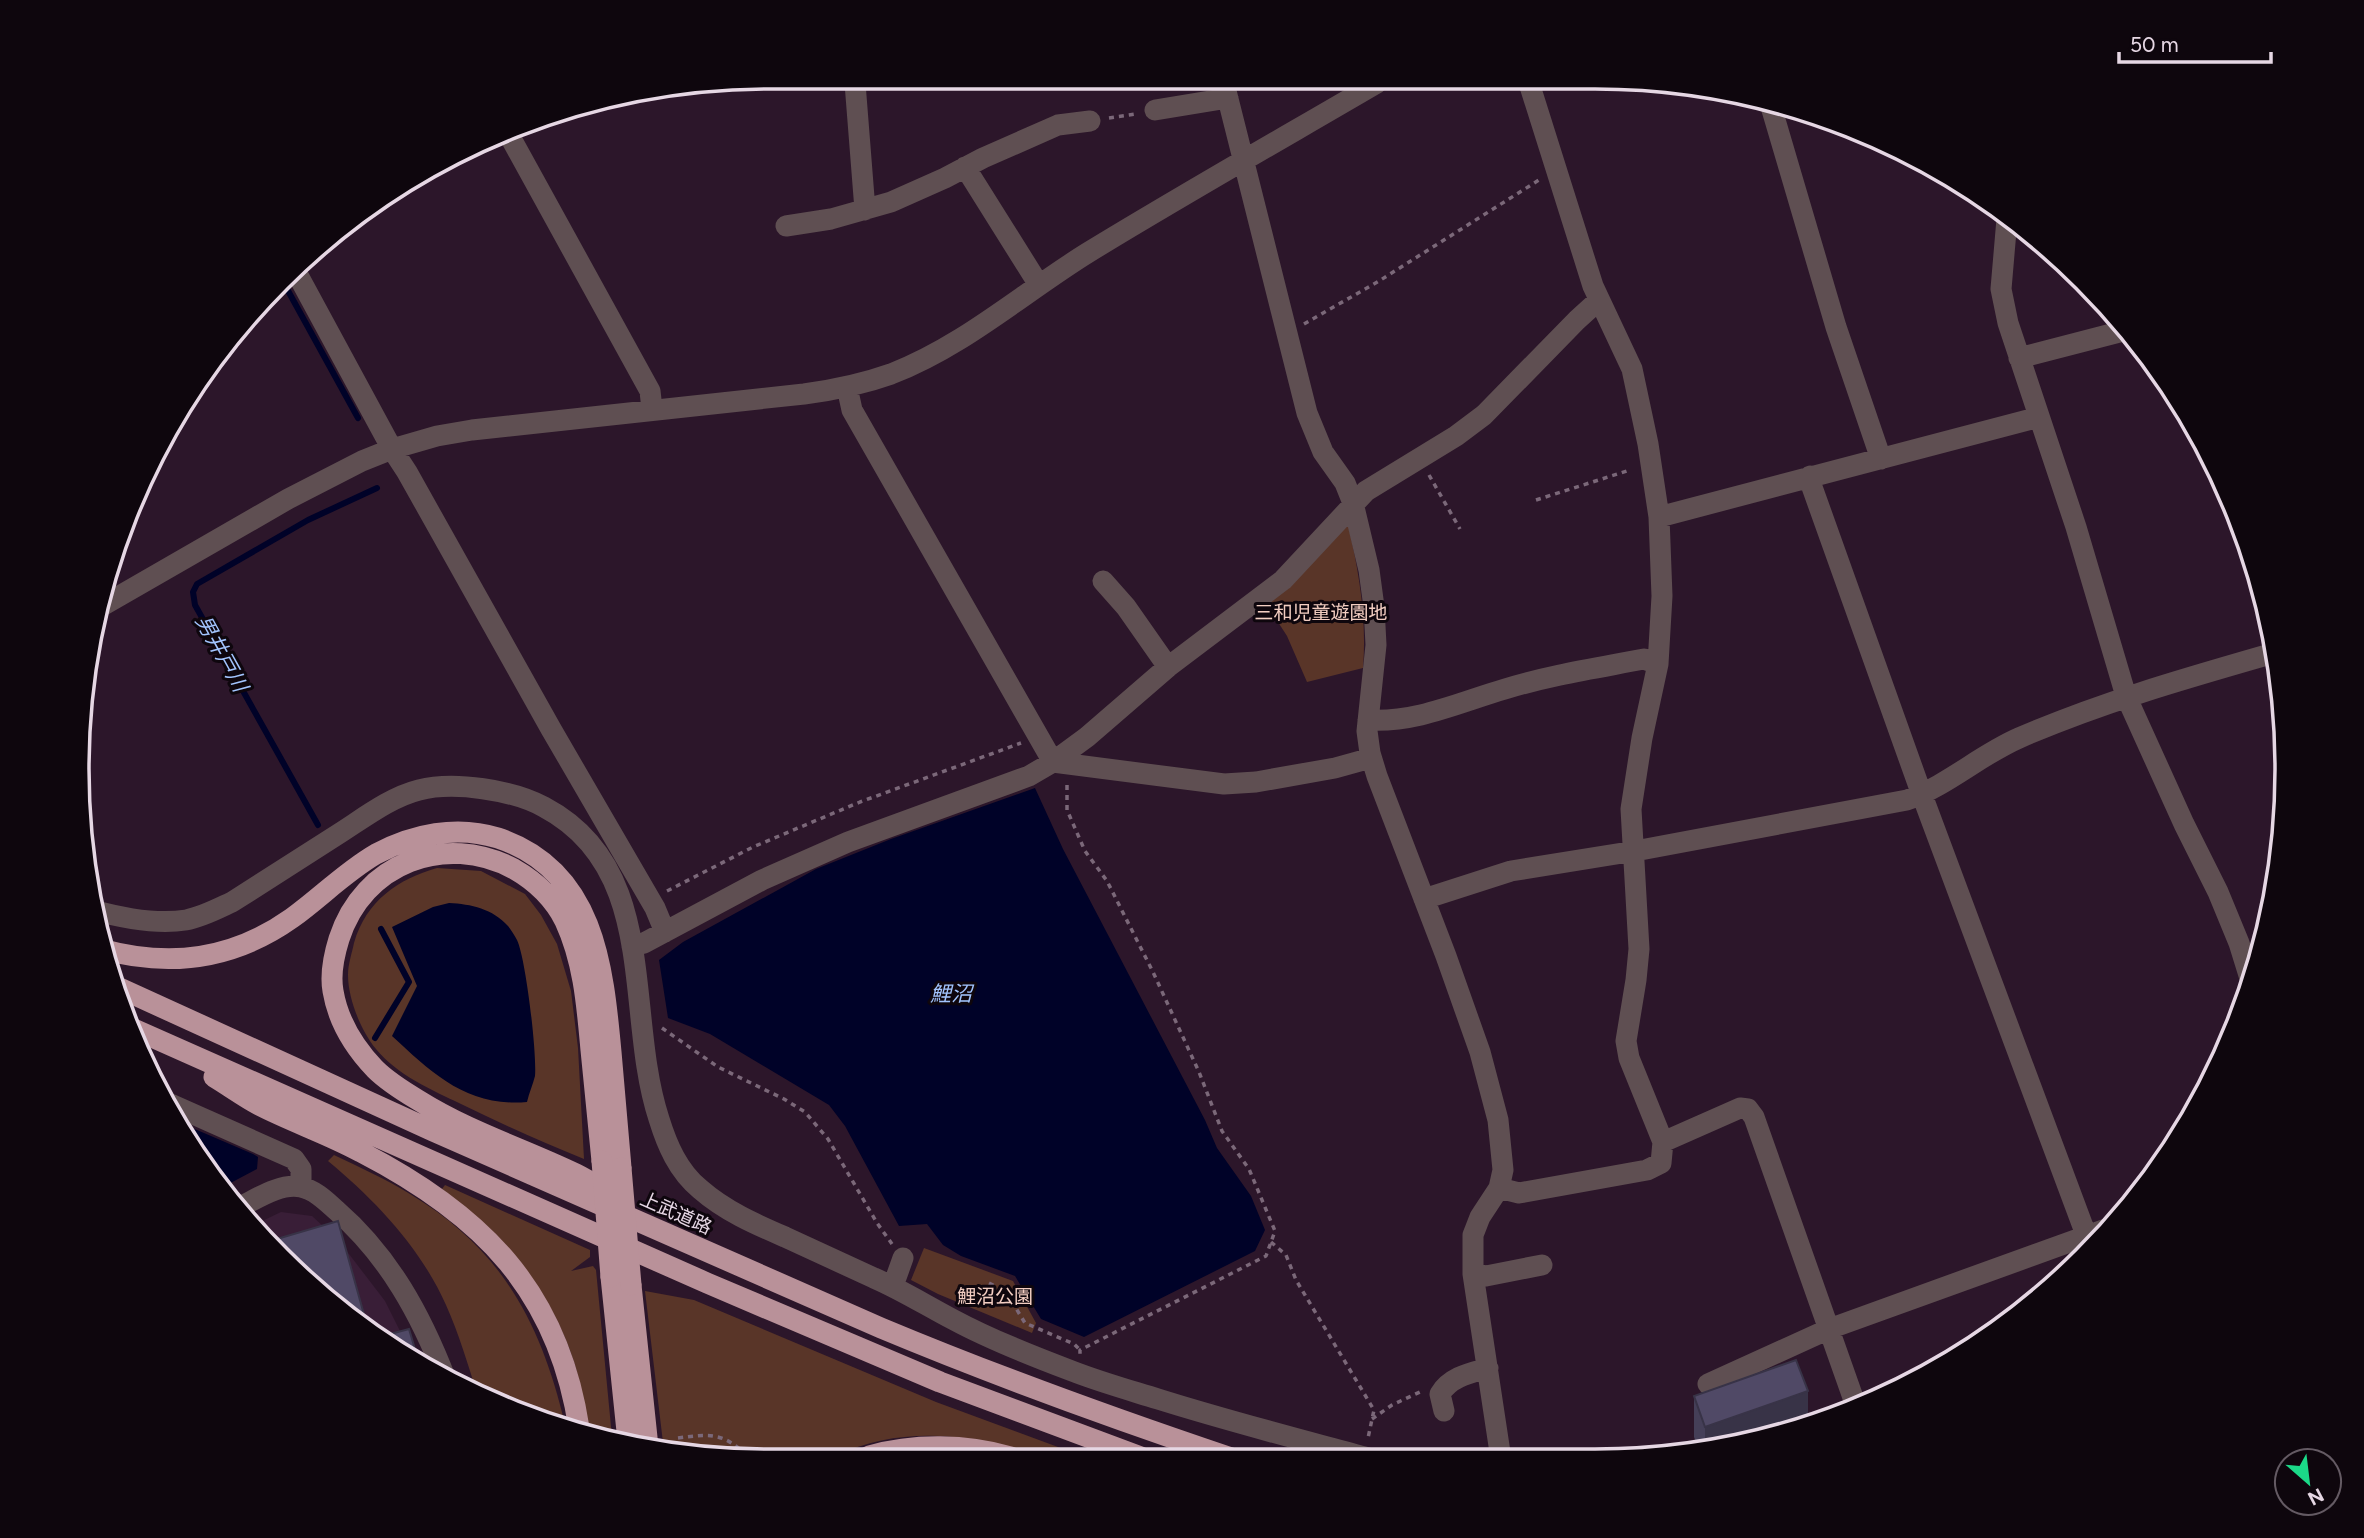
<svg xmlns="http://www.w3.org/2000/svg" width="2364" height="1538" font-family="Figtree,'Noto Sans JP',sans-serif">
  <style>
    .built { fill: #391e37 }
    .green { fill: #593528 }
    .water { fill: #000228 }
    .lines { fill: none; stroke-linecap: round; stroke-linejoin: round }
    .stream { stroke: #000228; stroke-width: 6 }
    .path { stroke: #7b6879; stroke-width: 3.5; stroke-dasharray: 5 5; stroke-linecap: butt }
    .minor { stroke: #5f4f52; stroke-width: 21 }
    .highway { stroke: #b99199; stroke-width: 21 }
    .highway-bridge { stroke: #b99199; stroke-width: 21 }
    .wall { fill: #453f58 }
    .shaded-wall { fill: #383347 }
    .building { fill: #504966; stroke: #383347; stroke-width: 2 }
    .labels { text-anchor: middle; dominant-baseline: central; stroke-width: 6; stroke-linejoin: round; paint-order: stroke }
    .park-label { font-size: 19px; fill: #f3cec2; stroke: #0e060d }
    .street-label { font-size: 19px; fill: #e6d7e4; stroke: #0e060d }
    .water-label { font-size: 21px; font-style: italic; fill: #a2c4fe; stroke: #0e060d }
    .rim { fill: none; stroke: #e6d7e4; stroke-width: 3.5 }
  </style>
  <rect width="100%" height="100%" fill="#2c162a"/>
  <path class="built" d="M281 1212 312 1216 339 1241 385 1301 416 1363 313 1290 256 1224Z"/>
  <path class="green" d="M1348 524C1359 572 1367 619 1363 668L1307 682 1287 636 1265 602Z
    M437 868 481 871 525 894 541 915 557 944 571 991 578 1048 584 1159C542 1142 502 1124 461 1104 432 1090 397 1075 376 1049 361 1031 348 999 348 975 348 964 352 953 354 943 366 901 398 879 437 868Z
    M334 1155C359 1167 386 1179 410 1194 502 1249 541 1323 565 1424L504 1408 478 1396C468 1365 459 1334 446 1305 420 1247 376 1201 328 1161Z
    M445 1185 590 1250V1257L571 1271 593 1266 596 1270 612 1437 588 1431C583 1408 581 1383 574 1362 551 1289 501 1235 442 1189Z
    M924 1248 1013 1281 1036 1323 1032 1333 938 1294 911 1280Z
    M645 1291 694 1300 936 1402 1085 1457C1071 1457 1055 1459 1041 1457 1020 1454 1000 1444 979 1440 929 1432 881 1434 836 1456L679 1455 664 1451Z"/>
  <path class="water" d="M1035 788 1063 849 1205 1120 1217 1148 1251 1196 1265 1230 1255 1251 1084 1337 1041 1319 1015 1276 961 1256 943 1245 927 1224 899 1226 845 1126 829 1105 710 1034 668 1018 659 960 683 942 816 869 891 839Z
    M449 903C471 904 493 909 508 926 511 930 515 936 517 940 526 959 537 1054 535 1076 533 1084 529 1093 527 1102 467 1107 433 1074 392 1036L417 986 392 927 433 907Z
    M176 1121 253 1154 258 1157 257 1169 223 1187 193 1153Z"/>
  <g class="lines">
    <path class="stream" d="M281 278 358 418
      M318 825 195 605 193 592 197 584 308 520 377 488
      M375 1038 409 982 381 929"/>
    <path class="path" d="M1109 118 1136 114
      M1304 324 1379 281 1539 180
      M1429 475 1460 529
      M1536 500 1630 470
      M1067 785V810L1085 851 1107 881 1153 972 1199 1072 1222 1131 1249 1169 1275 1231 1266 1256 1080 1350V1354
      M667 891 753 847 860 802 1021 743
      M662 1028 718 1067 784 1099 805 1112 828 1139 877 1223 892 1244
      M1271 1242 1286 1255 1296 1280 1374 1410 1368 1438
      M989 1283 1006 1292 1025 1323 1074 1344 1080 1350
      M1372 1419 1392 1405 1422 1391
      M678 1438C709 1434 723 1432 746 1455"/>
    <path class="minor" d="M855 83 865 210
      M1224 83 1307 413 1323 452 1345 483 1353 503 1369 570 1374 607 1376 645 1367 731 1370 753 1377 776 1446 956 1480 1052 1498 1120 1503 1170 1499 1188 1480 1217 1473 1235V1274L1501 1459
      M1770 103 1836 327 1881 459
      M1155 110 1228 98
      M508 133 650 391 652 409
      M965 167 1039 285
      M2007 219 2001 289 2008 323 2076 527 2126 696 2184 824 2218 892 2239 943 2252 985
      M786 226 831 219 891 202 945 178 983 158 1058 125 1090 121
      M294 268 392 449 407 472 551 729 655 908 665 932
      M2019 358 2127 330
      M847 387 852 410 1053 762 1224 784 1256 782 1335 768 1371 758
      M1810 476 1812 487 1922 795 2091 1248
      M1659 517 2039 417
      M1103 581 1126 607 1168 667
      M102 606 288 499 362 461 392 449 437 436 472 430 804 394C834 390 863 384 891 374 964 346 1024 292 1089 252 1184 194 1281 139 1377 83
      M1368 720C1416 723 1460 702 1505 689 1550 675 1597 668 1644 659L1658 664
      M1424 899 1511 871 1635 851 1907 800C1948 785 1980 755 2019 738 2102 702 2187 678 2274 653
      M93 910C122 918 156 925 186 920 202 917 217 909 232 902 268 879 304 856 340 833 365 817 391 797 419 790 454 781 513 790 544 807 661 869 624 1013 659 1119 667 1145 678 1171 700 1189 725 1211 755 1224 785 1237 815 1251 844 1264 874 1278 902 1290 927 1306 954 1320 991 1340 1032 1356 1072 1371 1100 1382 1129 1390 1158 1399 1228 1421 1298 1439 1368 1458
      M632 946 644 943 762 880 848 842 1029 776 1053 762 1087 737 1168 667 1283 580 1366 491 1456 436 1484 415 1577 320 1599 300
      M166 1102 294 1159 301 1169V1187
      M1663 1142 1740 1108 1748 1109 1754 1117 1856 1406
      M1499 1188 1519 1193 1647 1170 1661 1163 1663 1142 1629 1058 1626 1041 1636 980 1639 949 1631 809 1642 738 1658 664 1662 596 1659 517 1648 444 1632 369 1593 286 1529 83
      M240 1207C258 1198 280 1183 301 1187 315 1190 326 1201 336 1210 389 1256 421 1315 446 1380
      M1473 1274 1486 1276 1542 1265
      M893 1286 903 1258
      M1708 1384 1829 1329 2114 1226
      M1444 1411 1440 1394C1450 1377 1470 1373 1488 1368"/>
    <path class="highway" d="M101 949C170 968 233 960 292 918 320 898 345 872 376 854 413 834 457 825 498 838 594 870 603 965 611 1052 614 1090 618 1129 621 1168
      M113 985 433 1131 881 1328C996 1376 1112 1418 1231 1458
      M127 1026 707 1283 940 1382 1141 1457
      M214 1077C229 1086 244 1097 259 1105 292 1122 328 1134 361 1152 481 1214 558 1290 579 1428
      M602 1161C598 1124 595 1087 591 1050 587 1006 584 962 565 921 554 899 535 881 514 869 445 832 363 863 339 939 334 955 330 974 333 991 338 1021 354 1047 375 1069 387 1081 403 1091 418 1100 469 1132 522 1148 576 1174 590 1181 603 1190 617 1197
      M611 1277 628 1441
      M631 1285 648 1447
      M869 1456C915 1443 966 1444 1011 1457"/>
    <path class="highway-bridge" d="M602 1161 611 1277
      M621 1168 631 1285"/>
  </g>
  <path class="wall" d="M1694 1396 1808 1425 1774 1438 1699 1450 1694 1437Z"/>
  <path class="shaded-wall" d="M1808 1391V1425L1774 1438 1705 1449V1427Z"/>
  <path class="building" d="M338 1221 368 1329 313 1290 270 1241Z
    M409 1329 420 1366 379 1337Z
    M1796 1360 1808 1391 1705 1427 1694 1396Z"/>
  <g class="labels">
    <g class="park-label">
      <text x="1321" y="612">三和児童遊園地</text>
      <text x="995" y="1296">鯉沼公園</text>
    </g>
    <g class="street-label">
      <text transform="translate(676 1213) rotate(24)">上武道路</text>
    </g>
    <g class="water-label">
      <text transform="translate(222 653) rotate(61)">男井戸川</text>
      <text x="951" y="993">鯉沼</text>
    </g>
  </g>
  <path d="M0 0H2364V1538H0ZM769 89H1595A680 680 0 0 1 2275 769V769A680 680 0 0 1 1595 1449H769A680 680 0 0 1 89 769V769A680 680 0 0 1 769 89Z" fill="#0e060d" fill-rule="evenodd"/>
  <path class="rim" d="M769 89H1595A680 680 0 0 1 2275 769V769A680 680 0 0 1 1595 1449H769A680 680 0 0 1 89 769V769A680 680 0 0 1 769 89Z"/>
  <g transform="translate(2308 1482) rotate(152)"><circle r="33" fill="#0e060d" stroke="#645a63" stroke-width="2"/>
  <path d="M0-5L12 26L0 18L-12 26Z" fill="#1bd988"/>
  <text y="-10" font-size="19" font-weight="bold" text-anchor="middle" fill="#e6d7e4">N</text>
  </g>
  <path d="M2119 52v10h152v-10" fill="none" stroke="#e6d7e4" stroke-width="3.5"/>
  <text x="2130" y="52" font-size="21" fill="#e6d7e4" stroke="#0e060d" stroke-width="5" paint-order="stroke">50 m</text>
</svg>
